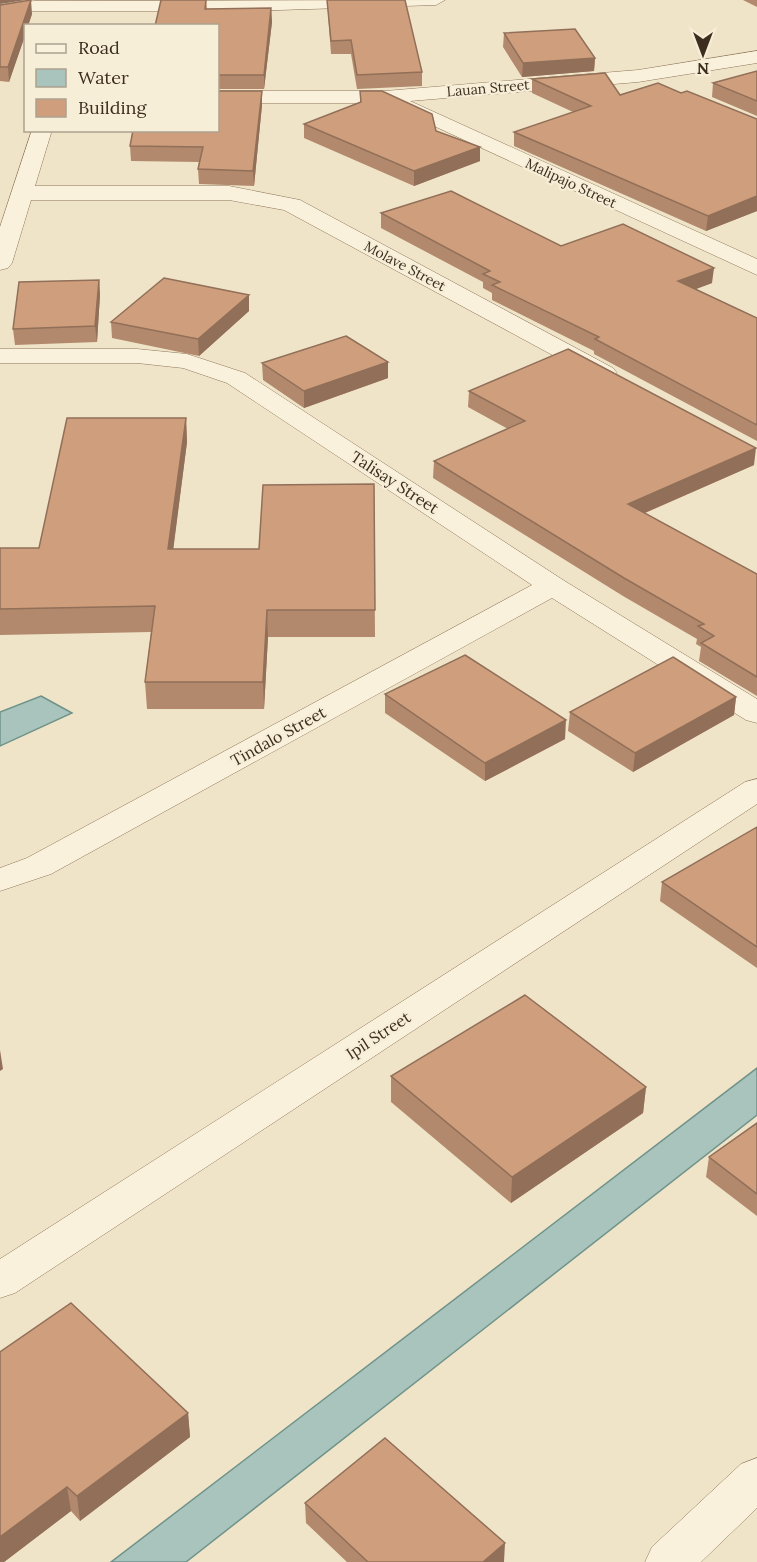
<svg xmlns="http://www.w3.org/2000/svg" width="757" height="1562" font-family="Lora,serif">
  <style>
    .water { fill: #a9c4bc; stroke: #6f938a; stroke-width: 1.5 }
    .lines { fill: none; stroke-linecap: round; stroke-linejoin: round }
    .street-casing { stroke: #8d765c; stroke-width: 1 }
    .street { fill: #faf1dc; fill-rule: evenodd }
    .wall { fill: #b2896c }
    .shaded-wall { fill: #916f58 }
    .building { fill: #cf9f7d; stroke: #916f58; stroke-width: 1.5 }
    .labels { text-anchor: middle; dominant-baseline: central; stroke-width: 4.5; stroke-linejoin: round; paint-order: stroke }
    .far-street-label { font-size: 14px; fill: #3d2e20; stroke: #f7eed8 }
    .street-label { font-size: 16px; fill: #3d2e20; stroke: #f7eed8 }
  </style>
  <rect width="100%" height="100%" fill="#f0e4c8"/>
  <path class="water" d="M41 696 72 713 0 746V712Z
    M757 1068V1115L186 1562H111Z"/>
  <g class="lines">
    <g class="street-casing">
      <path id="street" d="M445 0 436 5 249 11H34L0 18V6L34 1Z
        M757 51V63L638 82 410 101 757 259V275L384 103H218V91H385L638 70Z
        M32 130H52L35 186H229L300 200 613 368 617 373 613 378 604 381 595 378 284 210 229 200H31L12 263 8 268 0 270V227Z
        M0 349H137L187 354 245 373 563 580 757 699V723L746 720 552 598 51 874 0 891V868L27 858 532 585 227 383 183 368 137 363H0Z
        M757 779V804L15 1293 0 1298V1259L745 782Z
        M757 1458V1508L701 1562H645L652 1547 741 1464Z"/>
    </g>
    <use href="#street" class="street"/>
  </g>
  <path class="wall" d="M161 0H206L207 9 271 8 272 22 264 89H218V26Z
    M327 0 422 72V86L357 89 351 54H331Z
    M743 0H757V7Z
    M0 5 32 14 9 82 0 81Z
    M504 33 595 58 594 71 522 77 503 47Z
    M757 71V116L712 97 713 83Z
    M532 79 620 95 681 93 757 119V211L706 231 514 146V132L573 112 532 93Z
    M360 91 436 131 480 147V161L414 186 304 138V124L360 102Z
    M262 105 254 186 199 184 198 169 199 162 131 161 130 146Z
    M381 213 561 246 712 283 696 289 757 318V441L594 354V351L492 300V293L483 288V282L381 228Z
    M99 280 100 295 97 342 15 345 13 329Z
    M249 295V311L199 356 112 338 111 322Z
    M262 363 388 378 304 408 263 380Z
    M469 391 754 465 645 513 757 574V696L699 661 701 647 696 644 697 639 623 596 433 478 434 461 508 429 468 407Z
    M186 418 187 442 173 549H259L374 484 375 637H268L264 709H147L145 682 151 632 0 635V548H39Z
    M385 694 565 739 485 781 385 713Z
    M736 697 734 715 633 772 568 731 570 712Z
    M757 827V968L660 901 662 882Z
    M391 1076 646 1087 643 1113 511 1203 391 1102Z
    M757 1123V1216L706 1177 709 1157Z
    M0 1352 188 1413 190 1437 80 1521 71 1511 4 1562H0Z
    M305 1503 504 1562H347L306 1523Z"/>
  <path class="shaded-wall" d="M0 0H26L0 4Z
    M31 0 32 14 28 26H26V33L9 82 8 67Z
    M271 8 272 22 264 89V75Z
    M595 58 594 71 522 77 523 63Z
    M262 91V105L254 186 253 171Z
    M480 147V161L414 186V171Z
    M757 196V211L706 231 708 216Z
    M714 268 712 283 677 296 678 281Z
    M99 280 100 295 97 342 95 326Z
    M249 295V311L199 356 198 339Z
    M388 362V378L304 408V391Z
    M186 418 187 442 170 575 168 549Z
    M756 448 754 465 626 521 628 504Z
    M267 610 268 637 264 709 263 682Z
    M736 697 734 715 633 772 635 753Z
    M566 720 565 739 485 781V763Z
    M0 1050 3 1069 0 1071Z
    M646 1087 643 1113 511 1203 512 1177Z
    M188 1413 190 1437 80 1521 77 1496Z
    M67 1487 71 1511 4 1562H0V1537Z
    M505 1543 504 1562H483Z"/>
  <path class="building" d="M31 0 8 67H0V5Z
    M161 0H206L205 9 271 8 264 75H218V26H155Z
    M327 0H405L422 72 357 75 351 40 331 41Z
    M575 29 595 58 523 63 504 33Z
    M757 71V101L713 83Z
    M605 73 620 95 658 83 681 93 687 91 757 119V196L708 216 514 132 591 106 532 79Z
    M218 91H262L253 171 198 169 203 147 130 146 133 130H218Z
    M360 91H382L432 114 436 131 480 147 414 171 304 124 361 102Z
    M451 191 561 246 623 224 714 268 678 281 757 318V425L595 339 599 337 492 285 500 282 483 274 490 271 381 213Z
    M164 278 249 295 198 339 111 322Z
    M99 280 95 326 13 329 19 282Z
    M346 336 388 362 304 391 262 363Z
    M568 349 756 448 628 504 757 574V677L701 643 714 636 698 626 704 624 624 578 434 461 525 421 469 391Z
    M67 418H186L168 549H259L263 485 374 484 375 610H267L263 682H145L155 606 0 609V548H39Z
    M465 655 566 720 485 763 385 694Z
    M673 657 736 697 635 753 570 712Z
    M757 827V947L662 882Z
    M525 995 646 1087 512 1177 391 1076Z
    M757 1123V1194L709 1157Z
    M71 1303 188 1413 77 1496 67 1487 0 1537V1352Z
    M385 1438 505 1543 483 1562H368L305 1503Z"/>
  <g class="labels">
    <g class="far-street-label">
      <text transform="translate(488 88) rotate(-5)">Lauan Street</text>
      <text transform="translate(571 183) rotate(25)">Malipajo Street</text>
      <text transform="translate(405 266) rotate(28)">Molave Street</text>
    </g>
    <g class="street-label">
      <text transform="translate(395 482) rotate(33)">Talisay Street</text>
      <text transform="translate(278 736) rotate(-29)">Tindalo Street</text>
      <text transform="translate(378 1035) rotate(-33)">Ipil Street</text>
    </g>
  </g>
  <rect x="24" y="24" width="195" height="108" fill="#f7eed8" stroke="#ada18e" stroke-width="1.5"/>
  <rect x="36" y="44" width="30" height="9" fill="#faf1dc" stroke="#ada18e" stroke-width="1.5"/>
  <text x="78" y="54" font-size="18" fill="#3d2e20">Road</text>
  <rect x="36" y="69" width="30" height="18" fill="#a9c4bc" stroke="#ada18e" stroke-width="1.5"/>
  <text x="78" y="84" font-size="18" fill="#3d2e20">Water</text>
  <rect x="36" y="99" width="30" height="18" fill="#cf9f7d" stroke="#ada18e" stroke-width="1.5"/>
  <text x="78" y="114" font-size="18" fill="#3d2e20">Building</text>
  <g transform="translate(703 54) rotate(180)" stroke="#f7eed8" stroke-width="4.5" paint-order="stroke">
  <path d="M0-4.5L10 22L0 15L-10 22Z" fill="#3d2e20"/>
  <text y="-9" font-size="16" font-weight="bold" text-anchor="middle" fill="#3d2e20">N</text>
  </g>
</svg>
